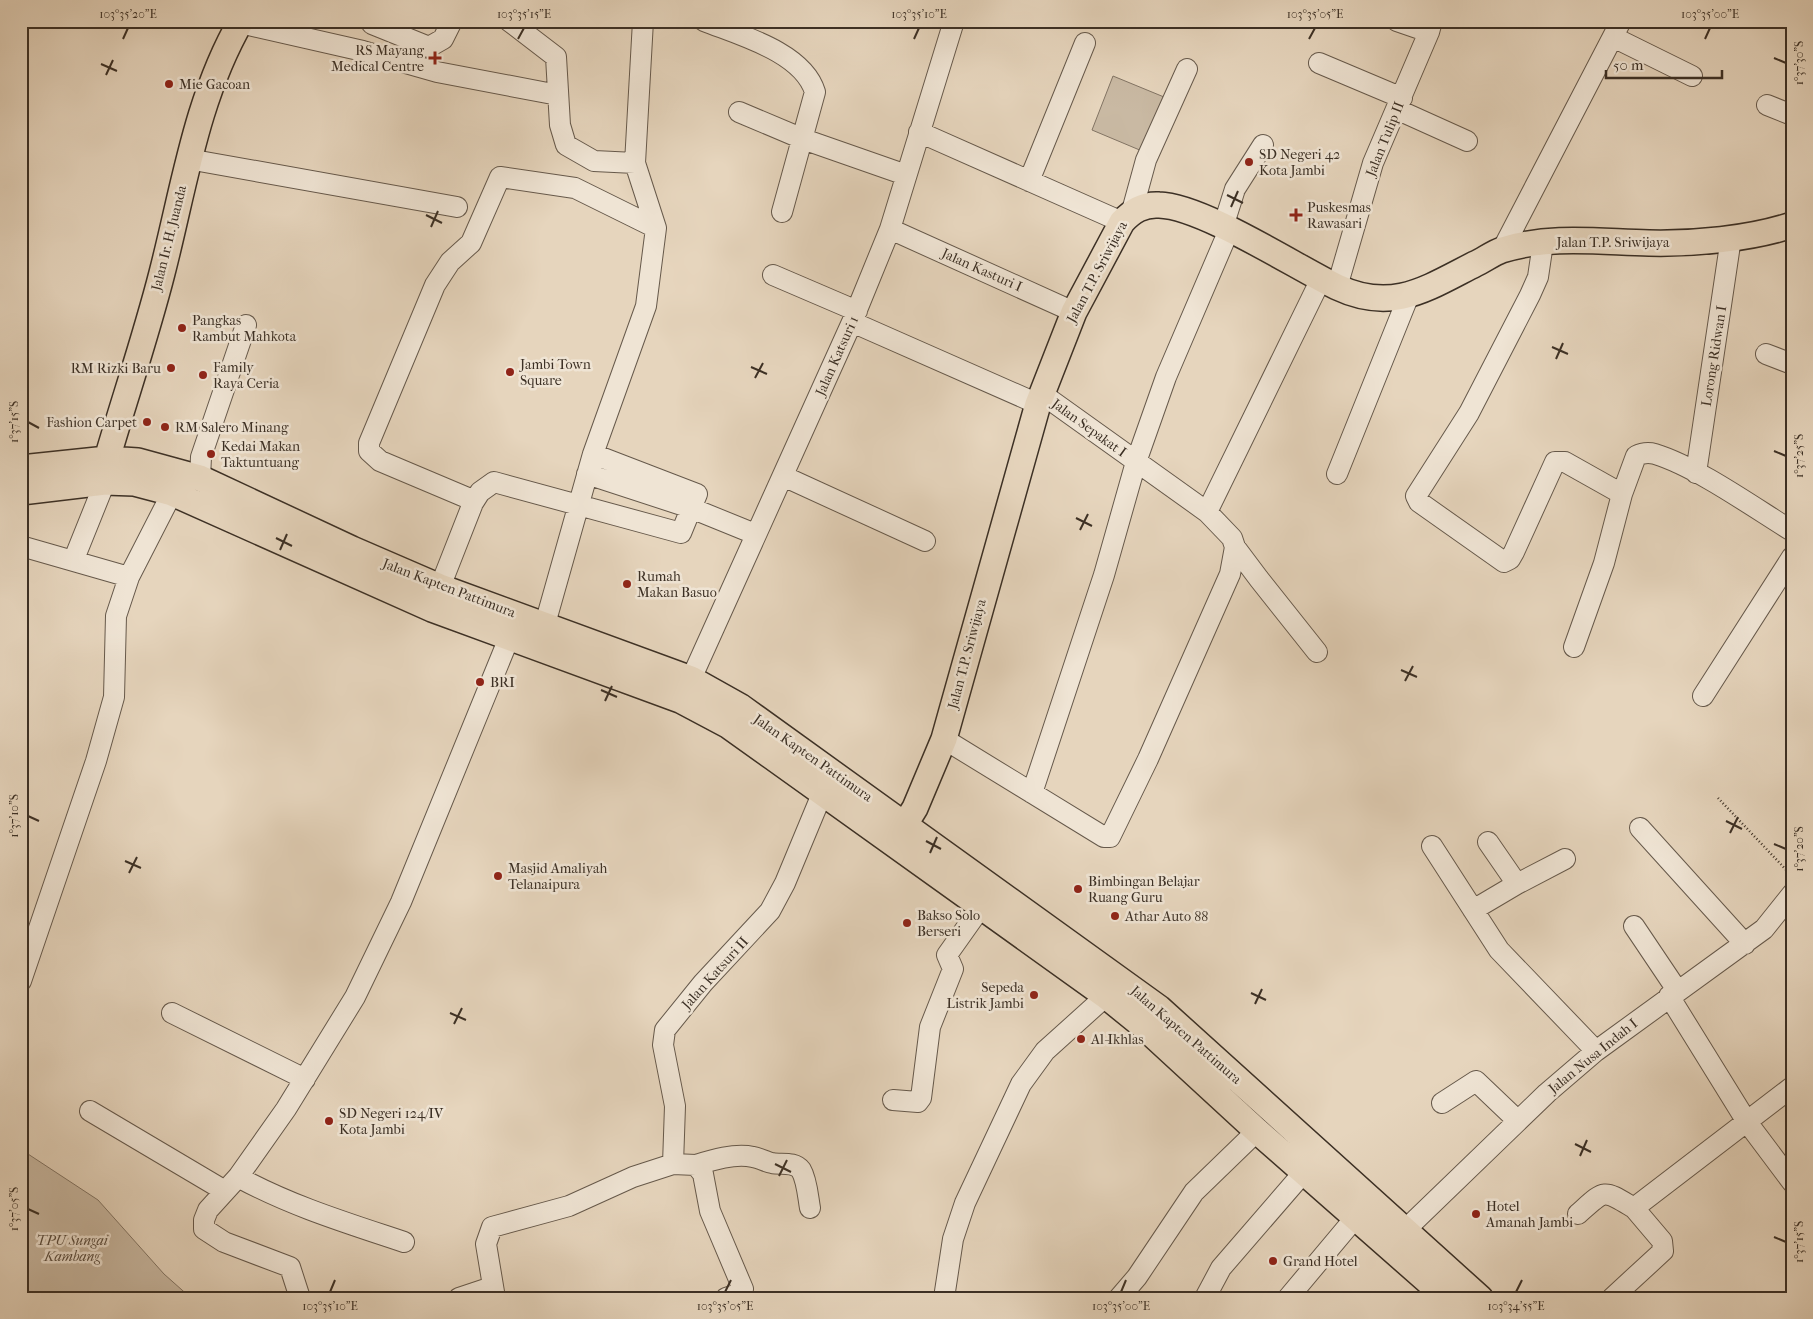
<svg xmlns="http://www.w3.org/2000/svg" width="1813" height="1319" font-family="'IM FELL French Canon',serif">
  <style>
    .green { fill: #c9b9a3; stroke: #827464 }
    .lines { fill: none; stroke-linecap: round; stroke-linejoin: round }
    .minor-casing { stroke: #66594b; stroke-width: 22 }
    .major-casing { stroke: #3c3025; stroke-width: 28 }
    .path { stroke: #3c3025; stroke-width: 2.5; stroke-dasharray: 1 2.5; stroke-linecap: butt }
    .minor { stroke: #efe4d4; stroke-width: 20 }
    .major { stroke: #e6d5bd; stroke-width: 25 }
    .ticks { fill: none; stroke: #3c3025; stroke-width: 2 }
    .poi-dot { fill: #8f2418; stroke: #efe4d4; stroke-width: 2 }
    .labels { text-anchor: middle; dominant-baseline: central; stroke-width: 5; stroke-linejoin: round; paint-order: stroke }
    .poi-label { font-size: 14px; fill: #3c3025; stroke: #efe4d4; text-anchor: start }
    .street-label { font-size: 14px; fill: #3c3025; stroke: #efe4d4 }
    .park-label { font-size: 14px; font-style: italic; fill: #584b3e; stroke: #efe4d4 }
    .neatline { fill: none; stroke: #3c3025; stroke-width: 2 }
    .ticks-label { font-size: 12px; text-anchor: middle; fill: #3c3025 }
  </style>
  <rect width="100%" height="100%" fill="#e6d5bd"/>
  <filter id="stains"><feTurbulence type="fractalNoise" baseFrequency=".004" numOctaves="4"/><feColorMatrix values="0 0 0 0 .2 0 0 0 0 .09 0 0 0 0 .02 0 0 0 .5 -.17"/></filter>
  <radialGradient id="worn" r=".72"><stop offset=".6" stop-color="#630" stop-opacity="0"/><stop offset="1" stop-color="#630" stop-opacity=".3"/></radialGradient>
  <path class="green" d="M1113 76 1164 97 1142 151 1092 130Z
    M28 1154 98 1200 164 1274 191 1298H21V1158Z"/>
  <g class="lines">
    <g class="minor-casing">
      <path id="minor" d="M370 21 372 24 429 47 443 39 452 21
        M509 21 556 57 560 125 566 145 594 161 635 163
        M704 21C739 35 803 52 815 92L782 212
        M1397 21 1429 32
        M240 23 363 51 437 72 558 95
        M1613 37 1692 76
        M1319 63 1402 98
        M1767 105 1792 115
        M1396 109 1467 141
        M739 112 803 139 906 175
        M919 132 1122 222
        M188 159 457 207
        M1029 181 1085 43
        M1132 211 1146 160 1187 69
        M1223 227 1235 189 1263 145
        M890 229 1074 312
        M1543 243 1538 277 1530 295 1469 413 1416 496 1419 502 1504 562 1510 559 1514 552 1555 462H1565L1622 494
        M1502 250 1621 21
        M773 275 857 311
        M1337 287 1373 163 1429 32 1432 21
        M852 322 1038 404
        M1766 354 1792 364
        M1042 394 1207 512 1232 538 1235 547 1259 579 1317 652
        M1696 473 1731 238
        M587 474 691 508 755 534
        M1337 474 1409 295
        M783 476 925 541
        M200 478 201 457 246 325
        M473 503 470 499 380 461 369 451V443L435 285 450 262 471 243 500 177 575 188 656 228
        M1207 512 1321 279
        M21 546 129 577
        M74 559 105 482
        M440 587 473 503 480 492 494 482 681 533 697 494 593 454
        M545 624 593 454 646 306 656 228 635 163 643 21
        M1574 647 1604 563 1622 494 1636 456C1642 453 1648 452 1655 454 1697 467 1753 507 1792 531
        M691 679 852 322 890 229 954 21
        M1703 696 1792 557
        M944 739 1104 837H1110L1148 759 1230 574 1235 547
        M1032 793 1104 575 1136 462 1166 377 1229 230
        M1640 828 1745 944
        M1432 846 1499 950 1596 1051
        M1517 884 1565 859
        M1473 910 1517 884 1488 842
        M1634 926 1677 990
        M21 981 96 761 114 697 116 616 129 577 172 493
        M1669 996 1747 1122 1792 1182
        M172 1013 305 1079
        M893 1100 918 1102 921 1098 930 1027 953 969 947 955 981 907
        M1442 1103 1476 1081 1518 1121
        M90 1111 225 1191
        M673 1164 675 1106 663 1045 665 1030 703 983 770 911 785 883 822 794
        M696 1165C712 1160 735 1153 753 1157 760 1158 766 1162 772 1163 781 1165 794 1161 801 1170 807 1180 808 1197 810 1208
        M238 1177C291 1206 347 1223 404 1242
        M1578 1214C1606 1189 1602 1189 1634 1208
        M1404 1231 1547 1093 1596 1051 1764 929 1792 894
        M300 1298 290 1267 224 1242 204 1229V1220L208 1210 238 1177 286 1109 355 997 401 902 509 638
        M459 1298 492 1287
        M495 1298 486 1244 492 1227 569 1206 633 1177 673 1164 696 1165 703 1174 710 1211 743 1289 741 1293 726 1298
        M944 1298 953 1239 965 1203 1021 1084 1045 1051 1106 996
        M1119 1298 1137 1277 1194 1192 1257 1131
        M1205 1298 1221 1268 1304 1172
        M1288 1298 1355 1218
        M1612 1298 1663 1251 1662 1241 1634 1208 1792 1087"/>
    </g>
    <g class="major-casing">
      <path id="major" d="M21 468 107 459 138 461 200 478 352 549 440 587 691 679 741 707 1159 1008 1480 1298
        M105 475 107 459C125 397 146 336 162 273 184 188 196 99 241 21
        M21 492 105 482 134 483 172 493 432 609 680 700 729 726 1106 996 1143 1026 1257 1131 1447 1298
        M897 837 915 808 944 739 1038 404 1074 312 1122 222C1132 211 1143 204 1159 205 1202 206 1294 266 1337 287 1392 313 1426 289 1475 264 1484 260 1493 253 1502 250 1550 235 1600 242 1649 243 1693 244 1750 239 1792 225"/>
    </g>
    <path class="path" d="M1718 798 1792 876"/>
    <use href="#minor" class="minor"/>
    <use href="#major" class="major"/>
  </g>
  <path class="ticks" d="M123 39 128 28M518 39 524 28M914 39 919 28M1309 39 1315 28M1705 39 1710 28M1774 58 1786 63M101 64 117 71M106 75 113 60M1227 195 1243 203M1231 207 1238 191M426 215 442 223M431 227 438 211M1552 347 1568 354M1556 359 1563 343M751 367 767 374M755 378 763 363M28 422 39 428M1774 451 1786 456M1076 518 1092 526M1080 530 1088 514M276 538 292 546M280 550 287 534M1401 670 1417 677M1405 681 1413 666M601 690 617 697M605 701 612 686M28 816 39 821M1726 821 1742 829M1730 833 1738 817M926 841 941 849M1774 844 1786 849M930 853 937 837M125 861 141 868M129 873 137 857M1251 993 1266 1000M1255 1004 1262 989M450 1013 466 1020M454 1024 462 1008M1575 1144 1591 1152M1580 1156 1587 1140M775 1164 791 1172M779 1176 787 1160M28 1209 39 1214M1774 1237 1786 1242M330 1292 335 1280M725 1292 731 1280M1121 1292 1126 1280M1516 1292 1522 1280"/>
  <g class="poi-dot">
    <path d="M432.5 50.5h5v5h5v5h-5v5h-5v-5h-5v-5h5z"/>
    <circle cx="169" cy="84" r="5"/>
    <circle cx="1249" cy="162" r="5"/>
    <path d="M1293.5 207.5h5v5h5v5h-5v5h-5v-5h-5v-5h5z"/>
    <circle cx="182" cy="328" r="5"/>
    <circle cx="171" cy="368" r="5"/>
    <circle cx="510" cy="372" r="5"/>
    <circle cx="203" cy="375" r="5"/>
    <circle cx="147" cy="422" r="5"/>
    <circle cx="165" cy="427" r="5"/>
    <circle cx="211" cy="454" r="5"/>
    <circle cx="627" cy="584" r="5"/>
    <circle cx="480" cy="682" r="5"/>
    <circle cx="498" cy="876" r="5"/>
    <circle cx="1078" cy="889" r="5"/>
    <circle cx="1115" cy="916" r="5"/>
    <circle cx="907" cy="923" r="5"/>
    <circle cx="1034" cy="995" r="5"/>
    <circle cx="1081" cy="1039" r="5"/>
    <circle cx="329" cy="1121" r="5"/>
    <circle cx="1476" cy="1214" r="5"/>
    <circle cx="1273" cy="1261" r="5"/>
  </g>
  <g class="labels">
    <g class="poi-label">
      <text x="424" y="50" text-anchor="end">RS Mayang<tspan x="424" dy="16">Medical Centre</tspan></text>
      <text x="179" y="84">Mie Gacoan</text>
      <text x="1259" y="154">SD Negeri 42<tspan x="1259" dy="16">Kota Jambi</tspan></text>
      <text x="1307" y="207">Puskesmas<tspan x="1307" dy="16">Rawasari</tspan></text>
      <text x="192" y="320">Pangkas<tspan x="192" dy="16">Rambut Mahkota</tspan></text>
      <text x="520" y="364">Jambi Town<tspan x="520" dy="16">Square</tspan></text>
      <text x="213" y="367">Family<tspan x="213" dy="16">Raya Ceria</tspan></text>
      <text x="161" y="368" text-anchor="end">RM Rizki Baru</text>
      <text x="137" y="422" text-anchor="end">Fashion Carpet</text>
      <text x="175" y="427">RM Salero Minang</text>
      <text x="221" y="446">Kedai Makan<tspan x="221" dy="16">Taktuntuang</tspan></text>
      <text x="637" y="576">Rumah<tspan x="637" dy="16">Makan Basuo</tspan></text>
      <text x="490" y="682">BRI</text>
      <text x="508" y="868">Masjid Amaliyah<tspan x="508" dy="16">Telanaipura</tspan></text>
      <text x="1088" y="881">Bimbingan Belajar<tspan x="1088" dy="16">Ruang Guru</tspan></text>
      <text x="917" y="915">Bakso Solo<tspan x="917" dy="16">Berseri</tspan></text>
      <text x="1125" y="916">Athar Auto 88</text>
      <text x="1024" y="987" text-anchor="end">Sepeda<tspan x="1024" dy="16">Listrik Jambi</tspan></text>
      <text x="1091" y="1039">Al-Ikhlas</text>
      <text x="339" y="1113">SD Negeri 124/IV<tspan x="339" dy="16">Kota Jambi</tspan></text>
      <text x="1486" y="1206">Hotel<tspan x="1486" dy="16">Amanah Jambi</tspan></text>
      <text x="1283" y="1261">Grand Hotel</text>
    </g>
    <g class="street-label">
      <text transform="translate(1385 139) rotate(-68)">Jalan Tulip II</text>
      <text transform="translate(169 238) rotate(-76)">Jalan Ir. H. Juanda</text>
      <text x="1613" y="242">Jalan T.P. Sriwijaya</text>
      <text transform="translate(982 270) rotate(24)">Jalan Kasturi I</text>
      <text transform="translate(1097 272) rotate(-62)">Jalan T.P. Sriwijaya</text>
      <text transform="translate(837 356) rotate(-66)">Jalan Katsuri 1</text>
      <text transform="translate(1714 356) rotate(-81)">Lorong Ridwan I</text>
      <text transform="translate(1089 428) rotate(36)">Jalan Sepakat I</text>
      <text transform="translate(449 588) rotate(21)">Jalan Kapten Pattimura</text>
      <text transform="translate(967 654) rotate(-75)">Jalan T.P. Sriwijaya</text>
      <text transform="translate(813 758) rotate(35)">Jalan Kapten Pattimura</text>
      <text transform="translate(715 973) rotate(-48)">Jalan Katsuri II</text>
      <text transform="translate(1186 1035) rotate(41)">Jalan Kapten Pattimura</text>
      <text transform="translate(1593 1056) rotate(-39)">Jalan Nusa Indah I</text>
    </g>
    <g class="park-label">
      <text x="72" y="1240">TPU Sungai<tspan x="72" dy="16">Kambang</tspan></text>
    </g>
  </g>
  <rect width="1813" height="1319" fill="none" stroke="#e6d5bd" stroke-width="55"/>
  <path d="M1606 70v8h116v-8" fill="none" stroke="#3c3025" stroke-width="2.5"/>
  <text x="1613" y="70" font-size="15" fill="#3c3025" stroke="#efe4d4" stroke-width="4" paint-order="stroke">50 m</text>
  <rect x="28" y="28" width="1758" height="1264" class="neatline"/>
  <g class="ticks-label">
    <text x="128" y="18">103°35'20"E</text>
    <text x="524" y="18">103°35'15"E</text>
    <text x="919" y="18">103°35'10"E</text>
    <text x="1315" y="18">103°35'05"E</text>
    <text x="1710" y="18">103°35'00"E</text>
    <text transform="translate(1799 63) rotate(-90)" y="4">1°37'30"S</text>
    <text transform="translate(14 422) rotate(-90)" y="4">1°37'15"S</text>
    <text transform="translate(1799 456) rotate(-90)" y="4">1°37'25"S</text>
    <text transform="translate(14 816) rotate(-90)" y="4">1°37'10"S</text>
    <text transform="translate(1799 849) rotate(-90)" y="4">1°37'20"S</text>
    <text transform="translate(14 1209) rotate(-90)" y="4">1°37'05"S</text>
    <text transform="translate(1799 1242) rotate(-90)" y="4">1°37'15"S</text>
    <text x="330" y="1310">103°35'10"E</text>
    <text x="725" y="1310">103°35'05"E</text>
    <text x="1121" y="1310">103°35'00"E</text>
    <text x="1516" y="1310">103°34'55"E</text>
  </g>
  <rect width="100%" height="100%" filter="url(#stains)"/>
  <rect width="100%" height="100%" fill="url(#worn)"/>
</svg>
